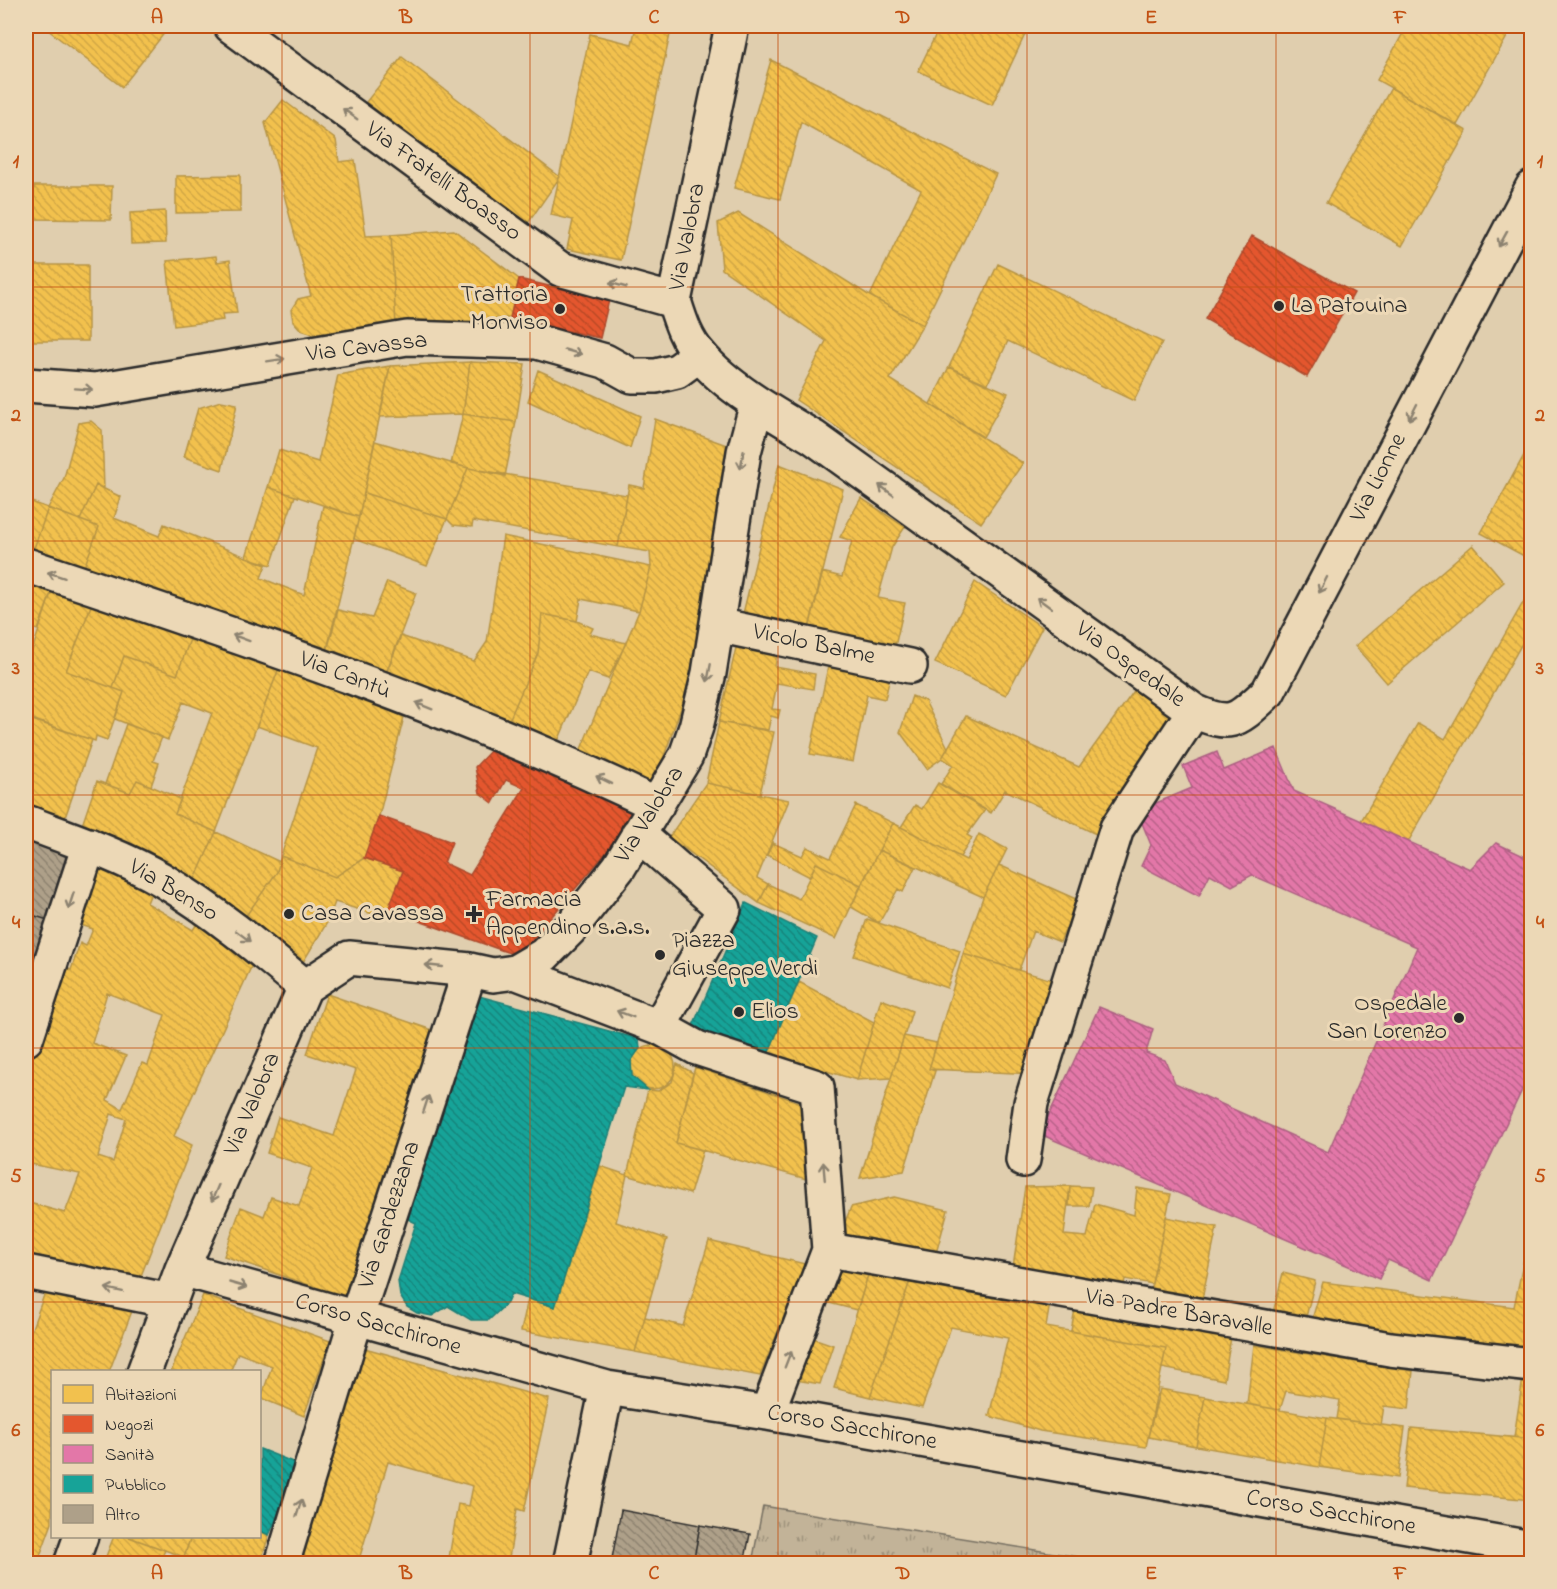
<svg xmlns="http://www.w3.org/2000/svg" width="1557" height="1589" font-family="'Indie Flower',sans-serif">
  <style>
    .park { fill: url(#park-tufts); stroke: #766f62; stroke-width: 1.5 }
    .homes { fill: url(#homes-back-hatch); stroke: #b69444; stroke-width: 1.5; fill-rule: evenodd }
    .shops { fill: url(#shops-back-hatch); stroke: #ac4a2d; stroke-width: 1.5 }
    .health { fill: url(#health-back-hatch); stroke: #ac6082; stroke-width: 1.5 }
    .public { fill: url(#public-back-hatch); stroke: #1d7f77; stroke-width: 1.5 }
    .building { fill: url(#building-back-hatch); stroke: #2b2b2b; stroke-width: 1.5 }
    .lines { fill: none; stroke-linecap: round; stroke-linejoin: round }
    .minor-casing { stroke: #2b2b2b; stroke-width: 38 }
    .minor { stroke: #ecd8b6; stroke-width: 33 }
    .oneway { stroke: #8c8270 }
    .grid { fill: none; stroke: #c25012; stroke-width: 1.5; stroke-opacity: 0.55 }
    .poi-dot { fill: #2b2b2b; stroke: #ecd8b6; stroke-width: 2 }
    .labels { text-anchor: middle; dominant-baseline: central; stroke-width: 6; stroke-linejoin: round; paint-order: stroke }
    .street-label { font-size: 24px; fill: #2b2b2b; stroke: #ecd8b6 }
    .poi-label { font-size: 24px; fill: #2b2b2b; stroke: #ecd8b6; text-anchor: start }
    .neatline { fill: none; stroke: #c25012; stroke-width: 2 }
    .grid-label { font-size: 20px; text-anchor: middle; font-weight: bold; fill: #c25012 }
  </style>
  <defs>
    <pattern id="park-tufts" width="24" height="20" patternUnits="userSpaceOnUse" patternTransform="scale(1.5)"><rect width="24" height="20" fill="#c2b398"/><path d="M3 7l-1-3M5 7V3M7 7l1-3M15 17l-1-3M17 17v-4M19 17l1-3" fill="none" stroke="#9e927c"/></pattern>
    <pattern id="homes-back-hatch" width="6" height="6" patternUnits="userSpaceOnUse" patternTransform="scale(1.5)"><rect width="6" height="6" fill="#f2c14e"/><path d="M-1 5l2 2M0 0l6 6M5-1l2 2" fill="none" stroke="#d0a644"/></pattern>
    <pattern id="shops-back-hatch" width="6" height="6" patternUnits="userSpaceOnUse" patternTransform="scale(1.5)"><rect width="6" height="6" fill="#e4572e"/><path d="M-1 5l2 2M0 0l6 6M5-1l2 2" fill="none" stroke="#b94827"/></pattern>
    <pattern id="health-back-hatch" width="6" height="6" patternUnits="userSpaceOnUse" patternTransform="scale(1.5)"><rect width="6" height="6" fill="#e377a8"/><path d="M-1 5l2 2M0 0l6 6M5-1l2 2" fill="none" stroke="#b86289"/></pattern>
    <pattern id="public-back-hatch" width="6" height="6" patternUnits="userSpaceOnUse" patternTransform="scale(1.5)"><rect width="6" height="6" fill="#17a398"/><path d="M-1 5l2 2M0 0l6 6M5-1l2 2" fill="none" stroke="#15857c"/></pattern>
    <pattern id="building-back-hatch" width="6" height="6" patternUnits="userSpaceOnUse" patternTransform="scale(1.5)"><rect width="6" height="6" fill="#aea089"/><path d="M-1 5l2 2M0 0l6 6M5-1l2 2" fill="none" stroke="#8e8370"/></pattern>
  </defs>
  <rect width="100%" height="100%" fill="#e0ceae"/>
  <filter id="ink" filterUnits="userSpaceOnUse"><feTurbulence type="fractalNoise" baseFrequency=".0167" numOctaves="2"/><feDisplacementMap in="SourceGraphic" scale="12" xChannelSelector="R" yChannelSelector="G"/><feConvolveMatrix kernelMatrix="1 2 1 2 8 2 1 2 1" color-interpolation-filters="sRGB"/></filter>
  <g filter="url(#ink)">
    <path class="park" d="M763 1506 1116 1563H752Z"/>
    <path class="homes" d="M43 26H159L166 31 122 87Z
      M636 26 671 30 621 260 567 249 573 220 551 215 590 34 632 44Z
      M940 26H1029L992 105 918 71Z
      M1407 26 1512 28 1457 125 1377 80Z
      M402 57 560 177 526 226 366 102Z
      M771 60 996 174 923 325 870 296 921 190 801 122 780 199 734 188Z
      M1391 88 1467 131 1402 246 1326 203Z
      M283 100 336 140 339 162 355 160 366 236 391 235 396 326 313 334 301 330 293 321 291 310 298 299 311 296 265 123Z
      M240 175V212L176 213V176Z
      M34 186H112L111 220 34 219Z
      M165 211 166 243 131 244 130 213Z
      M738 213 870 296 923 325 890 379 1023 463 981 523 796 400 826 341 722 269 718 223Z
      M454 230 519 279 510 318 396 326 391 235Z
      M216 256 217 262 230 260 237 313 222 314 223 320 174 326 167 261Z
      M998 264 1162 342 1134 401 1008 341 987 385 949 367Z
      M26 265H88V341H26Z
      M470 362 525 364 516 422 463 414Z
      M470 362 463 414 380 417 390 366Z
      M390 366 359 517 268 487 279 450 318 462 338 375Z
      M949 367 1008 393 983 437 930 404Z
      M538 370 640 416 630 448 528 401Z
      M221 401 237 404 222 470 184 457 198 408Z
      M463 414 516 422 505 476 451 464Z
      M655 419 732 447 695 669 653 787 578 756 639 611 651 567 650 552 618 547 629 485 644 488Z
      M91 421 102 430 104 489 96 485 80 520 48 508 64 478 79 423Z
      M375 441 468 468 447 519 364 493Z
      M1532 441V542L1524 556 1481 533Z
      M779 464 843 489 807 637 741 622Z
      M468 468 627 495 618 547 473 521 472 527 453 525 447 519Z
      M96 485 121 497 114 518 159 536 164 524 266 565 261 578 304 595 323 506 359 517 324 662 82 573 99 527 80 520Z
      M268 487 295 496 271 565 246 557Z
      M364 493 447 519 427 566 354 539Z
      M861 498 905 527 892 547 878 598 905 603 893 655 807 637 822 572 842 577 852 541 840 537Z
      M26 500 48 508 32 554 26 552Z
      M48 508 99 527 82 573 32 554Z
      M503 536 651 567 639 611 581 599 577 621 542 614 538 653 505 730 383 681 401 636 474 661 487 642Z
      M1473 545 1504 582 1387 683 1355 646Z
      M26 581 52 590 38 630 26 626Z
      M387 582 416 593 383 681 324 662 338 610 372 618Z
      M975 582 1042 627 1006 695 935 663Z
      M1532 587V626L1408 842 1361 821 1418 723 1445 739Z
      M52 590 94 598 66 671 124 692 107 740 96 736 95 741 26 718V669Z
      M94 598 193 631 177 675 124 656 113 688 66 671Z
      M542 614 577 621 593 628 590 634 626 643 608 679 588 672 555 748 505 730 538 653Z
      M193 631 281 663 216 832 175 814 212 713 183 702 168 740 115 719 124 692 113 688 124 656 177 675Z
      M738 639 779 644 775 667 815 674 813 689 777 683 772 709 780 710 778 718 771 716 768 730 719 722Z
      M831 652 891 672 885 699 867 695 853 762 810 754Z
      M281 663 404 717 379 816 364 858 335 877 281 856 317 748 257 726Z
      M1136 688 1182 719 1102 837 1005 790 991 813 941 784 953 765 942 758 966 716 1079 767Z
      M912 696 925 701 948 748 942 758 927 769 900 732Z
      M26 717 92 740 61 829 26 816Z
      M719 722 774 732 760 794 706 783Z
      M126 724 162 737 153 761 159 763 151 786 137 780 130 793 105 784Z
      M1532 737V756L1524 752Z
      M137 780 181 799 175 814 216 832 192 886 78 837 97 781 130 793Z
      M706 783 789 800 757 878 768 884 759 903 669 837Z
      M938 783 985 810 967 835 972 838 960 857 901 827 915 805 922 809Z
      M856 805 893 823 861 885 816 863 810 877 767 855 773 843 802 856 807 847 830 858Z
      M893 823 966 860 979 834 1007 849 983 897 879 850Z
      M216 832 280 862 277 872 238 927 192 886Z
      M879 850 915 867 903 892 898 889 879 923 851 907Z
      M281 856 335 877 364 858 403 871 385 918 335 902 328 921 300 967 238 927 277 872Z
      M816 863 861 885 836 939 759 903 768 884 799 899Z
      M102 865 153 888 147 903 193 930 203 914 258 952 174 1136 192 1145 137 1286 26 1266V1202L65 1213 80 1174 26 1163V1078L62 966 71 970 80 943 86 946 93 929 81 925ZM107 993 165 1015 148 1065 142 1063 122 1109 107 1100 126 1056 92 1043ZM111 1114 126 1119 113 1162 98 1157Z
      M999 865 1078 900 1060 942 1033 931 1019 970 963 954 983 897Z
      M867 919 960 951 947 988 854 956Z
      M963 954 1059 982 1033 1074 929 1069Z
      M799 982 874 1022 857 1080 768 1054Z
      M327 994 435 1031 344 1297 224 1256 241 1207 264 1216 271 1197 299 1206 312 1168 267 1153 278 1117 334 1136 356 1070 307 1054Z
      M881 999 912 1011 891 1078 857 1080Z
      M904 1036 937 1043 929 1069 935 1071 904 1171 860 1178Z
      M631 1067a22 22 0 1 1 44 0a22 22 0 1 1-44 0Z
      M677 1064 693 1073 676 1143 703 1150 690 1194 627 1175 648 1090 658 1091 672 1082Z
      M695 1067 805 1104 810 1180 676 1143Z
      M600 1166 627 1175 616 1222 667 1239 635 1352 521 1331 528 1299 555 1307Z
      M1070 1186 1064 1235 1087 1237 1095 1204 1134 1215 1137 1188 1171 1194 1152 1284 1125 1279 1122 1295 1012 1274 1025 1187Z
      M1070 1186 1092 1187 1089 1206H1069Z
      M894 1197 948 1210 935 1257 838 1240 851 1207Z
      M1166 1217 1217 1227 1201 1304 1150 1292Z
      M1532 1221V1350L1310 1326 1323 1282 1514 1307Z
      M709 1241 805 1264 760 1376 635 1352 645 1317 683 1326Z
      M838 1267 868 1275 857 1310 825 1302Z
      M1283 1273 1315 1281 1305 1321 1273 1313Z
      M868 1275 910 1281 870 1397 834 1388Z
      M910 1281 1050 1303 1046 1327 1166 1348 1146 1447 1040 1431 989 1416 1008 1338 951 1327 922 1408 870 1397Z
      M47 1287 132 1311 109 1372H52V1523L37 1564H26V1345Z
      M203 1295 330 1341 304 1416 261 1398 272 1366 238 1353 230 1372H171Z
      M1075 1309 1231 1337 1224 1380 1162 1368 1166 1348 1071 1331Z
      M813 1338 833 1345 820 1384 795 1380Z
      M1254 1345 1413 1371 1409 1409 1384 1406 1381 1425 1337 1419 1340 1400 1286 1391 1280 1410 1247 1404Z
      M361 1347 549 1399 524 1511 517 1509 508 1564H448L458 1504 469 1506 473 1486 388 1462 358 1563 360 1564H295Z
      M1523 1378 1532 1379V1439L1514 1437Z
      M1160 1389 1205 1397 1196 1446 1148 1437Z
      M1205 1397 1327 1418 1319 1467 1196 1446Z
      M1327 1418 1405 1428 1398 1478 1319 1467Z
      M1411 1428 1532 1439V1500L1404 1488Z
      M260 1531 269 1535 260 1564H182L191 1536H260Z
      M114 1536H126L165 1550 159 1564H103Z
      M126 1536H191L184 1557Z"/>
    <path class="shops" d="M1252 236 1354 293 1307 377 1205 319Z
      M519 279 609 300 600 338 510 318Z
      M493 748 542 764 639 814 518 956 388 910 403 871 364 858 379 816 452 842 444 863 470 875 524 788 506 780 493 803 480 793 475 767Z"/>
    <path class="health" d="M1276 748 1294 791 1470 869 1496 843 1532 860V878L1524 894 1532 897V1069L1432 1280 1388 1260 1379 1279 1040 1134 1099 1007 1153 1029 1146 1053 1165 1060 1175 1083 1328 1152 1417 947 1252 875 1232 886 1210 874 1199 896 1141 866 1151 845 1137 811 1192 788 1183 766 1217 752 1224 770Z"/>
    <path class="public" d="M746 903 817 938 768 1054 692 1028Z
      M479 996 639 1039 640 1048 631 1061 632 1076 648 1090 624 1087 555 1307 511 1294 507 1303 489 1320H471L448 1306 432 1316 417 1313 407 1307 400 1296 398 1281 416 1223 408 1219Z
      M260 1449 300 1465 269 1535 260 1531Z"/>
    <path class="building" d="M30 829 79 845 54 922 26 913V844Z
      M26 913 54 922 26 1006Z
      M621 1510 700 1525 693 1564H611Z
      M700 1525 750 1534 744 1564H693Z"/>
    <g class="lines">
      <g class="minor-casing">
        <path id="minor" d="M231 26 560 269 674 301
          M732 26 674 301C680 320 686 340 700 355 726 387 777 416 813 437L1194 711C1234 729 1238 719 1268 692L1532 188
          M26 385 95 390 407 338 537 342 605 361 632 376H656L677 371 699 355
          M26 565C239 636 454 707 657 805
          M717 625 910 666
          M26 822C71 839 119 855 161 879 213 910 260 949 305 987
          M638 834 724 909 659 1027
          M515 972 659 1027 697 1048 817 1087 829 1250 767 1413
          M26 1039 89 845
          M1023 1160 1031 1103 1117 828 1194 711
          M829 1250 1390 1349 1532 1365
          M182 1269 607 1388 767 1413 1532 1548
          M26 1272 171 1301
          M144 1372 182 1269 305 987 349 958 470 970 493 975 515 972 544 955 570 929 619 867 686 756 696 727 709 673 744 452 757 403
          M71 1564 81 1536
          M282 1564 356 1319 470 970
          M570 1564 607 1388"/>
      </g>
      <use href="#minor" class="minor"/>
    </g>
    <defs><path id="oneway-shaft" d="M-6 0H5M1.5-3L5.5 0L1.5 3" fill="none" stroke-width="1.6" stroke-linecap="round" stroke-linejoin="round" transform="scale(1.5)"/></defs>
    <g class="oneway">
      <use href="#oneway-shaft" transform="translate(350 114) rotate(-144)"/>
      <use href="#oneway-shaft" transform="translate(1503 239) rotate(119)"/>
      <use href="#oneway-shaft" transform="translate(618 285) rotate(-164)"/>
      <use href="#oneway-shaft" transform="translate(573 352) rotate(16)"/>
      <use href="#oneway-shaft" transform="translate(276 360) rotate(-9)"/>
      <use href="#oneway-shaft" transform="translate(84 389) rotate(4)"/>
      <use href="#oneway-shaft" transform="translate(1413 412) rotate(117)"/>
      <use href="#oneway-shaft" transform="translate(742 460) rotate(100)"/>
      <use href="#oneway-shaft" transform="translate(886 490) rotate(-144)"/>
      <use href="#oneway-shaft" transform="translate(56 575) rotate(-162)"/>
      <use href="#oneway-shaft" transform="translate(1323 585) rotate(117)"/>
      <use href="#oneway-shaft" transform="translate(1044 603) rotate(-144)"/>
      <use href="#oneway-shaft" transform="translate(241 638) rotate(-160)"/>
      <use href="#oneway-shaft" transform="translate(709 673) rotate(101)"/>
      <use href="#oneway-shaft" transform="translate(424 706) rotate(-158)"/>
      <use href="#oneway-shaft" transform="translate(604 780) rotate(-154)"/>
      <use href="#oneway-shaft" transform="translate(71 901) rotate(108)"/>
      <use href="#oneway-shaft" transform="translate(243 936) rotate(37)"/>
      <use href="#oneway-shaft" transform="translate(434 966) rotate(-174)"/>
      <use href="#oneway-shaft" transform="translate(625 1014) rotate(-159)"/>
      <use href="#oneway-shaft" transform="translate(426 1104) rotate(-72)"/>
      <use href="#oneway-shaft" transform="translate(824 1171) rotate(-95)"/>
      <use href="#oneway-shaft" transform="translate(215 1193) rotate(113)"/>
      <use href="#oneway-shaft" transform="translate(238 1285) rotate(16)"/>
      <use href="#oneway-shaft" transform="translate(114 1290) rotate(-168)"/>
      <use href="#oneway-shaft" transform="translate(788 1359) rotate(-69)"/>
      <use href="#oneway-shaft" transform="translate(299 1508) rotate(-73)"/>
    </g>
  </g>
  <path class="grid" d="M282 26V1564M530 26V1564M778 26V1564M1027 26V1564M1276 26V1564M26 287H1532M26 541H1532M26 795H1532M26 1048H1532M26 1302H1532"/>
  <g class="poi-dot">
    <circle cx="1279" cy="306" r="6"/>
    <circle cx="560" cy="309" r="6"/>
    <circle cx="289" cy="914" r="6"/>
    <path d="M471 905h6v6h6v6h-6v6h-6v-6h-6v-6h6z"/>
    <circle cx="660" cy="955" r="6"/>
    <circle cx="739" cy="1012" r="6"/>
    <circle cx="1459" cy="1018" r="6"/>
  </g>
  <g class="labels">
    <g class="street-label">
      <text transform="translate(443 182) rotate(36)">Via Fratelli Boasso</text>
      <text transform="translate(688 237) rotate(-79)">Via Valobra</text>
      <text transform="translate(367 348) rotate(-7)">Via Cavassa</text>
      <text transform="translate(1379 478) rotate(-63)">Via Lionne</text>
      <text transform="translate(814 645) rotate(12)">Vicolo Balme</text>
      <text transform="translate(1130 665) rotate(36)">Via Ospedale</text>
      <text transform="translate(345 676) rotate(21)">Via Cantù</text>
      <text transform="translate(650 815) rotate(-58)">Via Valobra</text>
      <text transform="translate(173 891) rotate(31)">Via Benso</text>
      <text transform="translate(253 1104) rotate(-67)">Via Valobra</text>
      <text transform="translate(390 1215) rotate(-72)">Via Gardezzana</text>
      <text transform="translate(1179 1313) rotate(10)">Via Padre Baravalle</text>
      <text transform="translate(378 1325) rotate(16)">Corso Sacchirone</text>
      <text transform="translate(852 1428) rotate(10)">Corso Sacchirone</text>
      <text transform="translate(1331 1513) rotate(10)">Corso Sacchirone</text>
    </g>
    <g class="poi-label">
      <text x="548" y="295" text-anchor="end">Trattoria<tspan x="548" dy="28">Monviso</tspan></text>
      <text x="1291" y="306">La Patouina</text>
      <text x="486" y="900">Farmacia<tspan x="486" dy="28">Appendino s.a.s.</tspan></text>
      <text x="301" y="914">Casa Cavassa</text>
      <text x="672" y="941">Piazza<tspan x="672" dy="28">Giuseppe Verdi</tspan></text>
      <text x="1447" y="1004" text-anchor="end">Ospedale<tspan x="1447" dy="28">San Lorenzo</tspan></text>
      <text x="751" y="1012">Elios</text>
    </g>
  </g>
  <rect width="1557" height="1589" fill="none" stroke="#ecd8b6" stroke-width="66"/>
  <rect x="51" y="1370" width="210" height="168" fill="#ecd8b6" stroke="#9f937e" stroke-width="1.5"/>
  <rect x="63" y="1385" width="30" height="18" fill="#f2c14e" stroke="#9f937e" stroke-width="1.5"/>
  <text x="105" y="1400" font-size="18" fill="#2b2b2b">Abitazioni</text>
  <rect x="63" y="1415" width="30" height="18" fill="#e4572e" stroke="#9f937e" stroke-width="1.5"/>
  <text x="105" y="1430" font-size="18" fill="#2b2b2b">Negozi</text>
  <rect x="63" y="1445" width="30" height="18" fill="#e377a8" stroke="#9f937e" stroke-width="1.5"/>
  <text x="105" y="1460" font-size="18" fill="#2b2b2b">Sanità</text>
  <rect x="63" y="1475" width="30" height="18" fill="#17a398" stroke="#9f937e" stroke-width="1.5"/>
  <text x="105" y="1490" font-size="18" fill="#2b2b2b">Pubblico</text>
  <rect x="63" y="1505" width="30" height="18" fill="#aea089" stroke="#9f937e" stroke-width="1.5"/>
  <text x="105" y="1520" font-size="18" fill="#2b2b2b">Altro</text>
  <rect x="33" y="33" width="1491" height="1523" class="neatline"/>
  <g class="grid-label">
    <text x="157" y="23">A</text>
    <text x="406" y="23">B</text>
    <text x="654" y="23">C</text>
    <text x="903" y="23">D</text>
    <text x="1151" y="23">E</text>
    <text x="1400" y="23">F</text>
    <text x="16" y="167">1</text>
    <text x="1540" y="167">1</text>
    <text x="16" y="421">2</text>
    <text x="1540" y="421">2</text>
    <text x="16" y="674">3</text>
    <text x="1540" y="674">3</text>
    <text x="16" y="928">4</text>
    <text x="1540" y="928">4</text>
    <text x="16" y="1182">5</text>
    <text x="1540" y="1182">5</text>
    <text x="16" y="1436">6</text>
    <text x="1540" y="1436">6</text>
    <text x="157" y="1579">A</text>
    <text x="406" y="1579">B</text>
    <text x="654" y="1579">C</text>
    <text x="903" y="1579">D</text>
    <text x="1151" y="1579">E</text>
    <text x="1400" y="1579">F</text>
  </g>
</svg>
